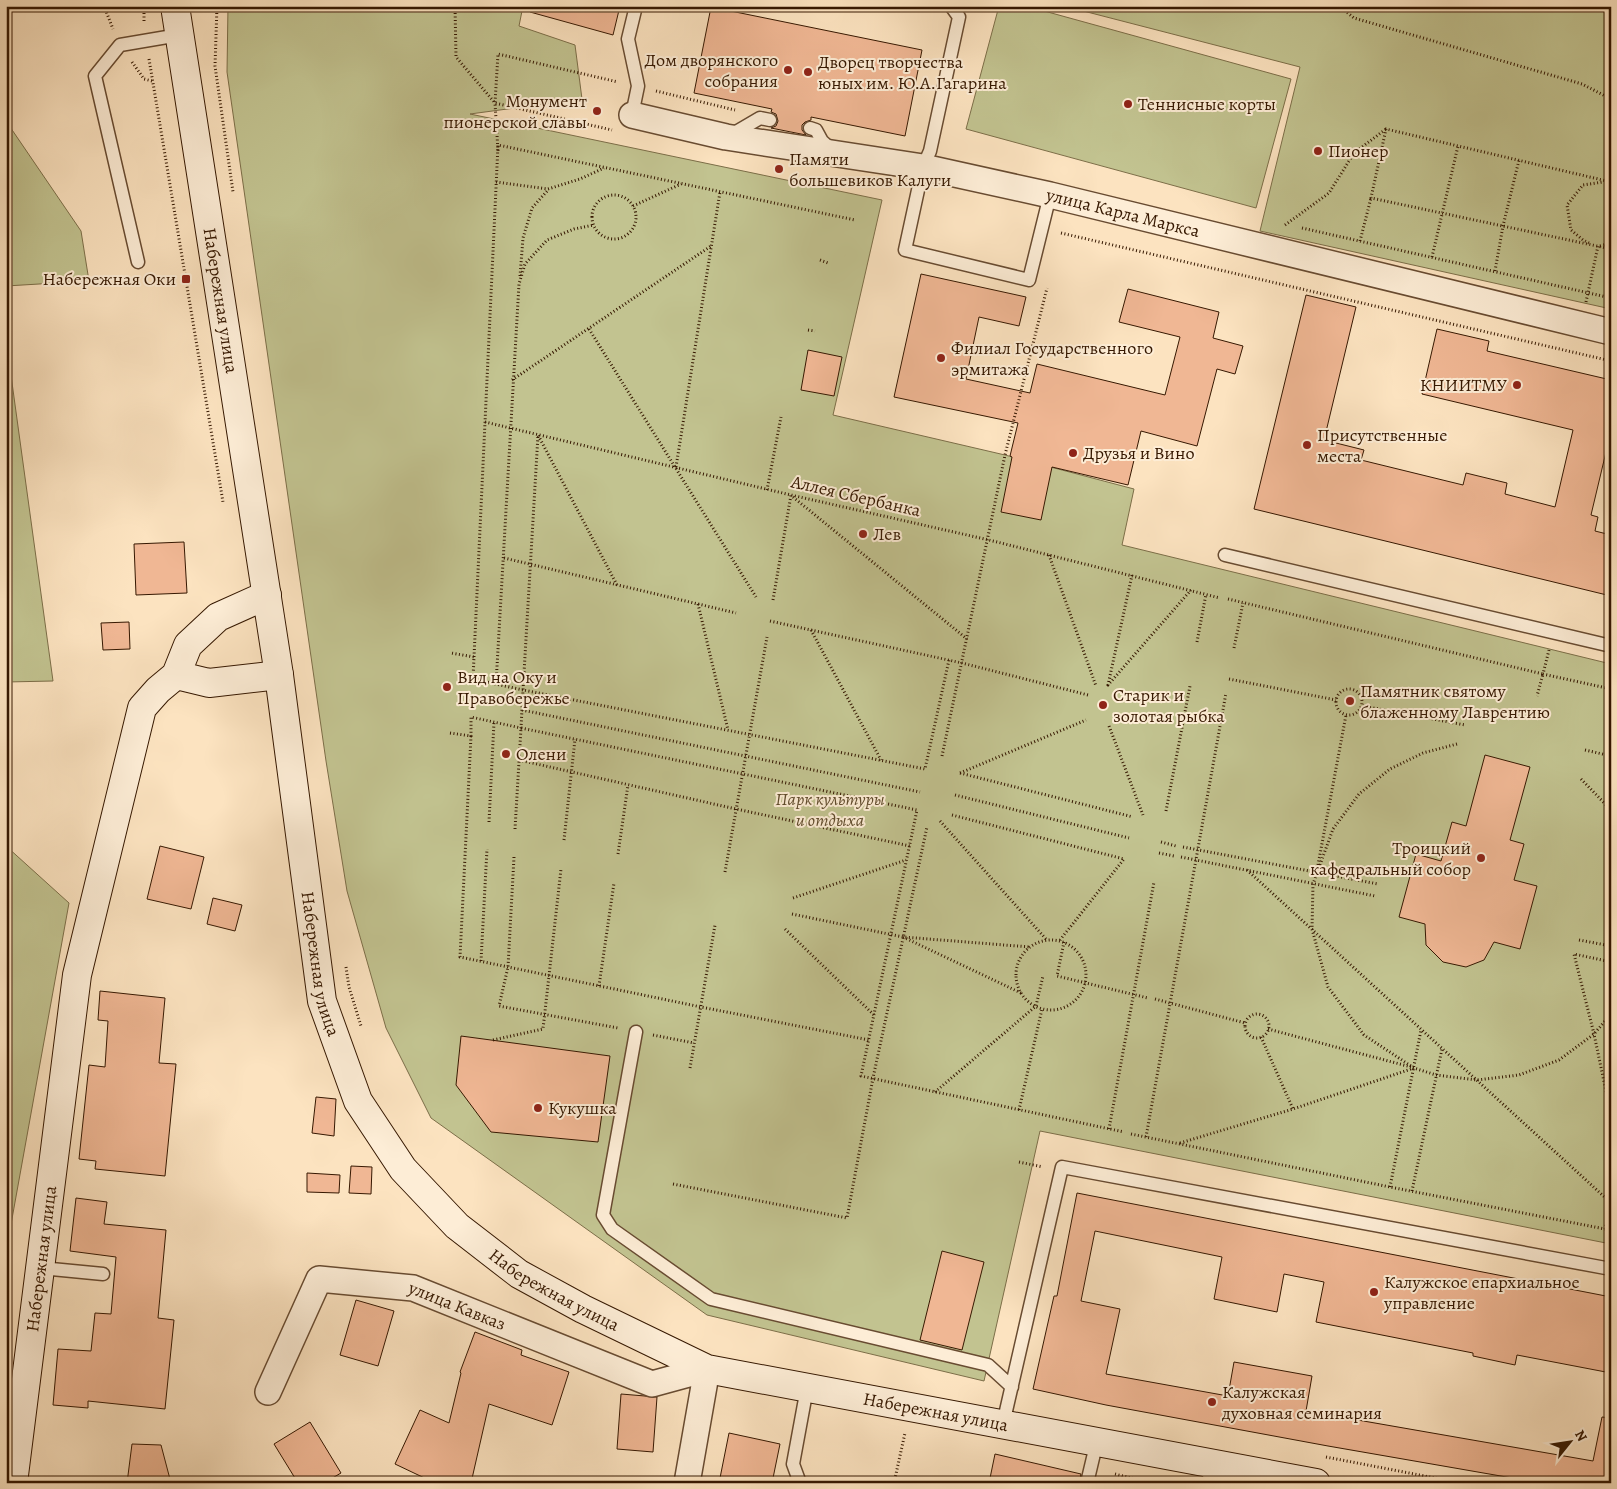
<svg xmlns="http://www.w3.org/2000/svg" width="1617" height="1489" font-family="Alegreya,serif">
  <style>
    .green { fill: #c2c390; stroke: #7c6e48 }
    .building { fill: #f0b794; stroke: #361801 }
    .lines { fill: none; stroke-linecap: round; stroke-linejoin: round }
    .lane-casing { stroke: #684b31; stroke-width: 15 }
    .street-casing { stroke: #684b31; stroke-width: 28 }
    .secondary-casing { stroke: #361801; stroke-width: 30 }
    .path { stroke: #361801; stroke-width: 3; stroke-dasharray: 1 2.5; stroke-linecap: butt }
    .lane { stroke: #fdedd6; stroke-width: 12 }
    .street { stroke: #fdedd6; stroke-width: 25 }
    .secondary { stroke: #fdedd6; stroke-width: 28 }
    .poi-dot { fill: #8f2418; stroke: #fdedd6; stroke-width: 2 }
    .labels { text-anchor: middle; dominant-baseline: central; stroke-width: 4; stroke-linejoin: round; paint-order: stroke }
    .poi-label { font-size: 18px; fill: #361801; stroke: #fdedd6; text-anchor: start }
    .street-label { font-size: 18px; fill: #361801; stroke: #fdedd6 }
    .park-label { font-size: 18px; font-style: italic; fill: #604b2c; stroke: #fdedd6 }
  </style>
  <rect width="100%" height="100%" fill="#fce3c0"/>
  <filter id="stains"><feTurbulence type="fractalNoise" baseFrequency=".004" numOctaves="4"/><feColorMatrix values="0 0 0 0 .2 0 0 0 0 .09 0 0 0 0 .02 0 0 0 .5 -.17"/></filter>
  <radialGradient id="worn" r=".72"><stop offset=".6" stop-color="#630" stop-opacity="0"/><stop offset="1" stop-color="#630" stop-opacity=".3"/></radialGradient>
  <path class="green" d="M228 6H523L519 26 575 45 582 99 470 114 882 200 833 415 1005 455 1134 489 1122 545 1611 664V1244L1040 1131 984 1381 707 1315 431 1118 386 1028 347 891 326 761 227 72Z
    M999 6H1026L1291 79 1256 208 966 129Z
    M1064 6H1611V309L1260 231 1300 67Z
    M6 121 81 231 89 281 6 286Z
    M6 339 53 681 6 682Z
    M6 846 69 903 6 1252Z"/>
  <path class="building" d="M531 6H620L613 35 530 12Z
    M711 7 922 50 905 136 811 117V120L805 122 802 125V130L806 135 771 128 776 126 778 121 776 114 771 112 772 109 694 93Z
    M921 274 1026 297 1019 326 979 317 966 379 1030 393 1037 364 1165 395 1180 337 1119 322 1128 289 1219 312 1213 338 1243 346 1235 374 1217 369 1197 446 1141 431 1128 485 1052 467 1041 520 1001 512 1012 457 1010 456 1018 423 894 397Z
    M1306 295 1356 307 1324 440 1364 450 1361 460 1463 485 1466 473 1507 483 1505 494 1555 507 1573 430 1422 394 1437 329 1489 341 1487 351 1611 380V431L1591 515 1598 517 1595 531 1611 535V596L1254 509Z
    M808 350 842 357 834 396 801 390Z
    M184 542 187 593 136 595 134 544Z
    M129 622 130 649 103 650 101 623Z
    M1485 755 1530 767 1510 840 1524 844 1514 880 1537 886 1520 949 1494 942 1484 960 1466 967 1443 962 1426 945 1425 924 1399 917 1416 854 1441 861 1452 822 1466 826Z
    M160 846 204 857 191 909 147 899Z
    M213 898 242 905 235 931 207 924Z
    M100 991 165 998 159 1063 176 1064 165 1176 95 1169 96 1161 79 1159 89 1065 105 1067 108 1021 98 1020Z
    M461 1036 610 1056 598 1142 491 1132 456 1085Z
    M316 1097 336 1099 334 1136 312 1133Z
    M351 1166 372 1167 371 1194 349 1193Z
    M307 1173 340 1175 339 1193 307 1192Z
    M1077 1193 1611 1297V1373L1517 1355 1515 1365 1473 1356V1353L1316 1322 1324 1282 1284 1274 1277 1312 1214 1299 1222 1257 1095 1231 1081 1301 1120 1309 1106 1374 1228 1396 1234 1362 1312 1376 1306 1411 1593 1461 1602 1417 1611 1418V1483H1541L1328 1446 1106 1405 1033 1389 1054 1296H1057Z
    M76 1198 107 1202 104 1224 166 1230 158 1318 174 1320 165 1409 88 1401V1408L53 1405 58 1349 91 1351 95 1313 111 1314 116 1257 70 1251Z
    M942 1251 984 1262 962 1350 920 1340Z
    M356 1300 394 1311 378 1366 340 1355Z
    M475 1332 522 1350 521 1355 569 1372 552 1425 489 1404 471 1483H435L395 1464 420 1410 449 1423 461 1373 460 1372Z
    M621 1394 657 1397 653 1452 617 1449Z
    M310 1422 341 1473 324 1483H298L274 1444Z
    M729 1433 780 1444 772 1483H719Z
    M132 1444 161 1445 171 1483H127Z
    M995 1454 1081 1474 1079 1483H989Z"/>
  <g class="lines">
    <g class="lane-casing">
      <path id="lane" d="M951 6 959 17 930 151 923 167 905 250 1029 280 1050 195
        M632 115 638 86 628 39 636 6
        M810 128 816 130 822 141 832 150
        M731 135 760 118 770 120
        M138 262 95 76 120 45 179 35
        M1225 555 1611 646
        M636 1032 603 1215 612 1229 711 1299 988 1365 1012 1387
        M41 1268 103 1274
        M1003 1424 1062 1167 1611 1269
        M800 1483 793 1464 807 1388
        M1087 1483 1097 1441
        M1208 1483 1212 1464"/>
    </g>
    <g class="street-casing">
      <g id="street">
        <path id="s1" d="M632 115 726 137 923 167 1050 195 1611 332"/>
        <path id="s2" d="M268 1392 319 1279 413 1288 652 1384 707 1369 687 1483"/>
      </g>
    </g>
    <g class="secondary-casing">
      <g id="secondary">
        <path id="s3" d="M175 6 279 675 322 1001 358 1101 403 1169 457 1226 519 1274 583 1309 707 1369 1316 1483"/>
        <path d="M176 675 209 683 279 675"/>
        <path id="s4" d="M13 1483 77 975 142 708 158 690 176 675 188 645 218 617 267 595"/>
      </g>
    </g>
    <path class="path" d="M104 6 113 29
      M144 6V23
      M217 6 215 66 233 192
      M455 6 456 57 495 103 612 130
      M1339 6 1354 18 1582 84 1611 99
      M149 59 223 502
      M132 62 144 79 152 81
      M656 91 735 110
      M498 151 495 103 498 54 618 82
      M496 182 548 189 580 179 604 168
      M1611 182 1386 129 1371 198 1611 249
      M592 217a22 22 0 1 1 44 0a22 22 0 1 1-44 0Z
      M633 206 681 184
      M1285 225 1329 193 1354 153 1386 129
      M1302 228 1611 298
      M1061 233 1611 361
      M1360 241 1371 198
      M1589 243 1583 240 1571 230 1567 205 1583 185 1603 182
      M1600 246 1611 243
      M1432 257 1458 146
      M820 260 828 263
      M1495 271 1503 226 1519 160
      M520 276 523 238 532 208 548 190
      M1586 302 1598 246
      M589 329 756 597
      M808 330 815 331
      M512 380 711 246
      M485 422 791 495 989 540 1220 598
      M676 467 720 192
      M767 490 781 417
      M793 497 967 639
      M1049 555 1096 686
      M504 558 736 613
      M1132 575 1108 685 1191 590
      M617 585 538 435 523 690 925 769 949 660
      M1228 599 1543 674 1537 696
      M773 600 791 495
      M698 604 728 730
      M770 621 962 663 1088 695
      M811 630 881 760
      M1197 642 1206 594
      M1234 648 1243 603
      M1549 650 1543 674 1611 689
      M474 657 498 145 855 220
      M1229 679 1336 700
      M496 684 519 284 525 264 547 240 574 229 594 225
      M1336 702a13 13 0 1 1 26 0a13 13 0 1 1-26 0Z
      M1363 706 1465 725
      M522 710 920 792
      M1109 726 1143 815
      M450 733 471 736V717L521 728 523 690 473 679 474 657 451 653
      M471 736 460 957 701 1007 869 1040
      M1457 744 1423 753 1390 769 1359 794 1333 829 1313 884 1312 929 1328 987 1364 1035 1414 1068 1436 1075 1477 1080 1519 1075 1559 1060 1594 1034 1611 1014
      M1585 750 1611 756
      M942 756 1005 455 1047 288
      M519 760 736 809 910 846
      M960 773 1133 817
      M960 773 1086 720
      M1581 779 1611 810
      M955 795 1129 838
      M1166 811 1190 686
      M952 815 1124 859 1060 940
      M940 821 1046 939
      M489 822 494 722
      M515 829 521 728 917 810 861 1076 1124 1132
      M564 840 575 739
      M1161 842 1176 846
      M1183 847 1378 884
      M1159 853 1174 856
      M618 854 628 785
      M514 857 508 967 499 1006 618 1028
      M1181 857 1375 896
      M1318 865 1346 715
      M1247 870 1610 1202
      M725 872 767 637
      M793 898 906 860
      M792 914 903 937
      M785 929 874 1015
      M1016 975a35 35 0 1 1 70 0a35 35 0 1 1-70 0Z
      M1579 940 1611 946
      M1064 942 1057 976 1148 998
      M481 961 487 849
      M1611 962 1574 954 1594 1034 1611 1115
      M346 967 349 987 361 1026
      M599 986 614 883
      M1021 993 903 937 1030 947
      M1155 999 1245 1023
      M1245 1026a12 12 0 1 1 24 0a12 12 0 1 1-24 0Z
      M1268 1029 1411 1067
      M653 1035 694 1043
      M1261 1037 1293 1109
      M493 1040 543 1029 561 869
      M690 1068 715 925
      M935 1092 1036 1006 1043 976
      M1019 1110 1042 1009
      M1109 1129 1154 882
      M1131 1134 1390 1187 1605 1229 1611 1201
      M1146 1137 1226 693
      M1180 1143 1293 1109 1414 1068
      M1019 1162 1043 1167
      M673 1184 847 1218 873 1078 927 827
      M1390 1187 1421 1030
      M1412 1191 1442 1049
      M1326 1457 1461 1483
      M1115 1474 1151 1483
      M894 1483 905 1433"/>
    <use href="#lane" class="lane"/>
    <use href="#street" class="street"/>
    <use href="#secondary" class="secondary"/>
  </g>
  <g class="poi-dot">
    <circle cx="788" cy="70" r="5"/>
    <circle cx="808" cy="72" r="5"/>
    <circle cx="1128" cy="104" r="5"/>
    <circle cx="597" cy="111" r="5"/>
    <circle cx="1318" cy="151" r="5"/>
    <circle cx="779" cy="169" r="5"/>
    <rect x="181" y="274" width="10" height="10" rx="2.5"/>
    <circle cx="941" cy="358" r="5"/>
    <circle cx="1517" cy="385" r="5"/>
    <circle cx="1307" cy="445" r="5"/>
    <circle cx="1073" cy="453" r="5"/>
    <circle cx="863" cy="534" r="5"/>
    <circle cx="447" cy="687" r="5"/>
    <circle cx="1350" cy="701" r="5"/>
    <circle cx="1103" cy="705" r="5"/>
    <circle cx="506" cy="754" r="5"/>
    <circle cx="1481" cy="858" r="5"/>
    <circle cx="538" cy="1108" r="5"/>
    <circle cx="1374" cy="1292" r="5"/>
    <circle cx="1212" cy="1402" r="5"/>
  </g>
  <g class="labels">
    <g class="poi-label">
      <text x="778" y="60" text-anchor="end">Дом дворянского<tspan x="778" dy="21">собрания</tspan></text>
      <text x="818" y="62">Дворец творчества<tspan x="818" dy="21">юных им. Ю.А.Гагарина</tspan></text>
      <text x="587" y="101" text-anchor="end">Монумент<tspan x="587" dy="21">пионерской славы</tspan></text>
      <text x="1138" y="104">Теннисные корты</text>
      <text x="1328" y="151">Пионер</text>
      <text x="789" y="159">Памяти<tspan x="789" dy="21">большевиков Калуги</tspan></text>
      <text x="176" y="279" text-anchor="end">Набережная Оки</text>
      <text x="951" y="348">Филиал Государственного<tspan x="951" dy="21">эрмитажа</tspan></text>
      <text x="1507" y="385" text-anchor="end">КНИИТМУ</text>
      <text x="1317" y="435">Присутственные<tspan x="1317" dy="21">места</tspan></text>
      <text x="1083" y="453">Друзья и Вино</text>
      <text x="873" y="534">Лев</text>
      <text x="457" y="677">Вид на Оку и<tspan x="457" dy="21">Правобережье</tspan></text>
      <text x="1360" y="691">Памятник святому<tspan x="1360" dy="21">блаженному Лаврентию</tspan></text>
      <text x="1113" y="695">Старик и<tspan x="1113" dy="21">золотая рыбка</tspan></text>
      <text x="516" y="754">Олени</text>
      <text x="1471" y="848" text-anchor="end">Троицкий<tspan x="1471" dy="21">кафедральный собор</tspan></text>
      <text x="548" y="1108">Кукушка</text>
      <text x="1384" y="1282">Калужское епархиальное<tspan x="1384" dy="21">управление</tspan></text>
      <text x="1222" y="1392">Калужская<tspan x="1222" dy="21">духовная семинария</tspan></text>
    </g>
    <g class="street-label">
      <text stroke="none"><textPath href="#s1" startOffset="501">улица Карла Маркса</textPath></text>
      <text stroke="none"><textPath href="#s3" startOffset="298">Набережная улица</textPath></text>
      <text transform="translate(856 496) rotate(13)">Аллея Сбербанка</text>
      <text stroke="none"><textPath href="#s3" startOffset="969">Набережная улица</textPath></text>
      <text stroke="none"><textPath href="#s4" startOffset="226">Набережная улица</textPath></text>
      <text stroke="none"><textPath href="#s3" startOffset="1389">Набережная улица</textPath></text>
      <text stroke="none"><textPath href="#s2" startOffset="266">улица Кавказ</textPath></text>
      <text stroke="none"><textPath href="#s3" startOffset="1794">Набережная улица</textPath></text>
    </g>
    <g class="park-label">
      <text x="830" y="799">Парк культуры<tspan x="830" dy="21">и отдыха</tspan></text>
    </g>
  </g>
  <rect width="1617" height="1489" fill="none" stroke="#fce3c0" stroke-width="25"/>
  <rect x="8" y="8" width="1602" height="1474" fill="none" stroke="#361801" stroke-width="2.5"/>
  <rect x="12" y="12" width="1592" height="1464" fill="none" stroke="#361801"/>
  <g transform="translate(1570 1442) rotate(60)" stroke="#fdedd6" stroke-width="4" paint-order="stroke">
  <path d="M0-4L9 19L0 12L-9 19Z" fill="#361801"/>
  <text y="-8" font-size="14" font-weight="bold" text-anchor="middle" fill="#361801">N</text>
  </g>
  <rect width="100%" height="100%" filter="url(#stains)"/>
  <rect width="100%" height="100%" fill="url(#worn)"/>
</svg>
